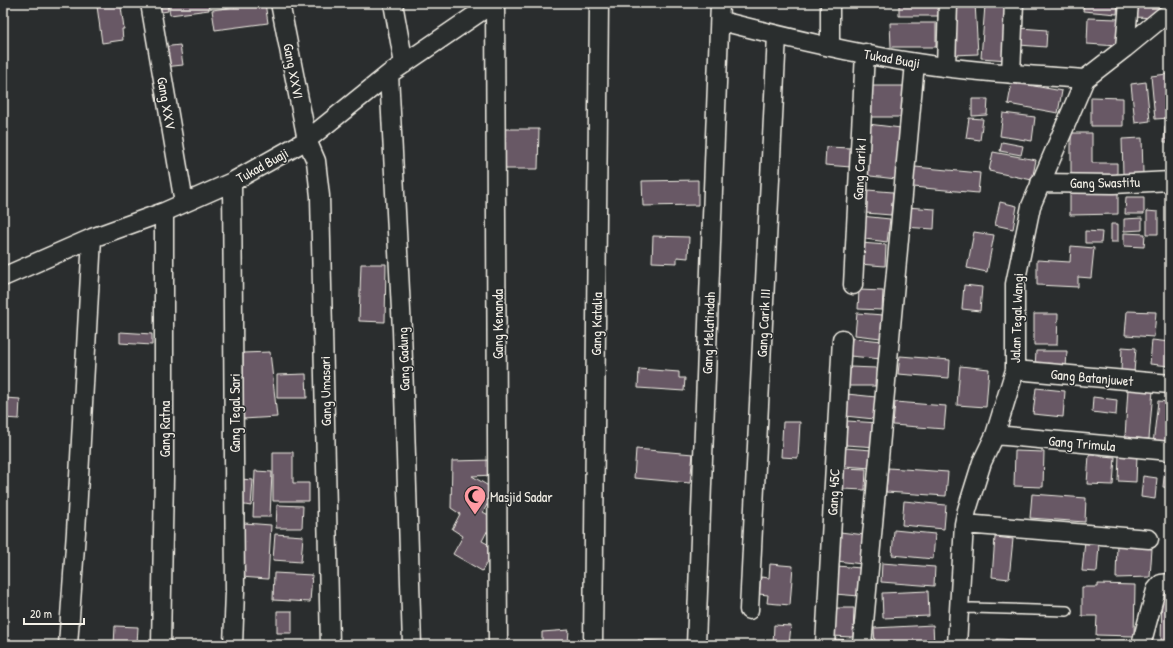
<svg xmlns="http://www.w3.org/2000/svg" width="1173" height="648" font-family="'Patrick Hand',sans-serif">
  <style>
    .building { fill: #685965; stroke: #f4f1e8 }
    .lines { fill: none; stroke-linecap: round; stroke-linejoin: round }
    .lane-casing { stroke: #f4f1e8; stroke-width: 12 }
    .street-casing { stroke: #f4f1e8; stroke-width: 21 }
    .lane { stroke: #2a2d2e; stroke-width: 9 }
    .street { stroke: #2a2d2e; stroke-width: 18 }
    .labels { text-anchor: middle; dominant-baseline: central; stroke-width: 3; stroke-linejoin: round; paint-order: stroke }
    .street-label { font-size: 14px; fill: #f4f1e8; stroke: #2a2d2e }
    .poi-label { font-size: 14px; fill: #f4f1e8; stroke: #2a2d2e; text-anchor: start }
  </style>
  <rect width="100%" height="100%" fill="#2a2d2e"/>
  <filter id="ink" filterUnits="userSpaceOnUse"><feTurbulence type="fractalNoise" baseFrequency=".025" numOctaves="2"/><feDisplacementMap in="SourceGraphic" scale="8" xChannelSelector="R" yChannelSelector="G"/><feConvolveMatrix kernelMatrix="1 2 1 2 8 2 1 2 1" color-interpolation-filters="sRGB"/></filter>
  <g filter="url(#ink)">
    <path class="building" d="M118 3 119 7H121L124 29H122L123 40 102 43 97 6Z
      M155 3H167L168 11 156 13Z
      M168 3H208L209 10 170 15Z
      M265 3 268 23 215 30 212 10Z
      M899 3H939L938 16H899Z
      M951 3H975L978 54 953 55Z
      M1084 3H1118L1117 14 1083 11Z
      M1132 3H1161V18L1132 17Z
      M985 5 1012 7 1008 60 981 58Z
      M1088 18 1118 19 1117 46 1087 44Z
      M890 23H936V47H891Z
      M1020 28 1047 30 1046 47 1019 45Z
      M180 45 183 65 164 67 162 47Z
      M1167 74 1170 118 1155 119 1151 76Z
      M1012 82 1062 91 1058 113 1008 104Z
      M1146 82 1150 121 1135 123 1131 84Z
      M868 86H905V117H868Z
      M1091 97 1123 98V126H1091Z
      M972 99H988L987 115 972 116Z
      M1003 113 1035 117 1032 141 1000 136Z
      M969 118 983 119 980 140 966 138Z
      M868 124 901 128 896 179 862 175Z
      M1165 126H1170V142H1164Z
      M505 129H539L538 169H505V159H501V138H505Z
      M1071 133H1092V163H1117V180H1071Z
      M1142 138 1143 173 1123 174 1122 139Z
      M1002 142 1023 146 1021 155 1000 151Z
      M826 147 852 148 851 167 825 165Z
      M993 152 1036 160 1032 180 989 171Z
      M915 167 980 173 978 193 913 187Z
      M698 180V205L643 206 642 181Z
      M1070 187H1118V214L1070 215Z
      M867 190 893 192 891 215 866 213Z
      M1126 197H1144V214H1125Z
      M1000 202 1017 206 1013 229 995 225Z
      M906 207 935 209 934 229 904 227Z
      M1147 211 1158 212V234H1147Z
      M861 216 890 219 887 242 858 238Z
      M1142 218V230L1124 231V219Z
      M1111 224H1118V242H1111Z
      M1085 231 1102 232 1101 243H1085Z
      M974 232 994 235 987 272 967 268Z
      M1124 233 1145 234 1144 247 1124 246Z
      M653 236 689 237 688 258 677 257V263L652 262Z
      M861 243 886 245 885 266 859 264Z
      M1071 246 1094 248 1091 278 1078 277V287L1037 285V260L1070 262Z
      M361 264H386L385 322 359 321Z
      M964 285 982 287 980 311 962 309Z
      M859 290 883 291 882 310 858 309Z
      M1127 311 1156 312 1154 337 1125 335Z
      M857 313 883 315 881 338 855 335Z
      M1034 314H1058L1057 345H1034Z
      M120 332 152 334V345L120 343Z
      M852 338 883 341 881 359 850 356Z
      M1152 340 1170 342V366L1150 364Z
      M1122 347 1136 348 1134 372 1121 371Z
      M1036 351H1067L1066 368 1035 367Z
      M270 352 277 417 243 419V353Z
      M900 356 950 360 949 378 898 374Z
      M960 366 989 369 986 407 957 405Z
      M850 367 876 368 875 386H849Z
      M639 369 679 372V378H685L684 391 638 388Z
      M306 374 307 398H277V375Z
      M3 388H5V398L20 399 19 419 3 418Z
      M1036 388 1065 391 1063 417 1033 414Z
      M1128 388 1153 390 1149 439 1125 437Z
      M847 394 876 397 874 419 845 416Z
      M1093 397 1117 400 1116 415 1092 412Z
      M1158 401 1170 402V446L1153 444Z
      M895 402 946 406 944 429 893 425Z
      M847 421 879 423 878 447 846 445Z
      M783 422H800L798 458 781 457Z
      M845 448 872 450 871 468 844 466Z
      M636 449 693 454 690 483 634 478Z
      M1015 451 1044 452 1043 487 1014 486Z
      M273 452H293V483H309V501H273Z
      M1119 454 1137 455 1136 482 1118 481Z
      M1089 455 1115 457 1113 485 1087 484Z
      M494 460V475L472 476 495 490 483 512 494 518 482 541 495 548 482 571 453 554 463 536 452 529 460 514 451 508 452 461Z
      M843 468 866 469 865 490 842 489Z
      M888 468 948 472 946 496 886 492Z
      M1165 468H1170V488L1163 487Z
      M255 471 272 472 270 517H253Z
      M1143 476 1157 478 1155 499 1141 497Z
      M240 479 253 480 251 506 239 504Z
      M1032 494 1086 498 1085 522 1030 518Z
      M904 501 946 505 944 529 902 525Z
      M277 505 303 506 302 528H276Z
      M244 523 271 525 268 579 240 577Z
      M894 530 935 534 933 559 892 555Z
      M840 532 865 535 862 564 837 561Z
      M275 534 303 536 301 562 273 560Z
      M995 537 1013 539 1009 579 992 577Z
      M1085 541 1099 544 1097 572 1082 571Z
      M1117 543 1152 549 1150 577 1116 578Z
      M882 563 935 567 934 586 881 582Z
      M770 564 793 566 790 605 767 603 768 595 759 594 761 577 769 578Z
      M837 566 861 568 859 596 835 594Z
      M274 573 312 575 310 602 273 600Z
      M1098 584 1135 585 1134 636 1096 635 1097 616H1082V587H1098Z
      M928 591 929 616 883 618 882 593Z
      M1162 591H1170V645H1161Z
      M831 608H854L853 637 831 636Z
      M277 611H292V633H277Z
      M774 625 791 626 789 645H773Z
      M933 625 934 645H875L874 628Z
      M115 626 138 627 137 645H114Z
      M569 630 568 643 584 640V645H542V632Z
      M830 639 854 640V645H830Z
      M997 639 1082 643V645H997Z
      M638 640 678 642V645H637Z
      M1129 640V645H1106V641Z
      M1101 642 1102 645H1084V643Z"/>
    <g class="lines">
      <g class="lane-casing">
        <path id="lane" d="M959 609 972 608 1067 611"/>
      </g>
      <g class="street-casing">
        <path id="street" d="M150 3 184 203
          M280 3 307 140 316 161 320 196 330 645
          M393 3 404 64
          M495 3 498 645
          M721 21C785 37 850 53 916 63 972 72 1029 75 1085 79
          M830 47V3
          M1125 48 1129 3
          M946 67 948 3
          M389 74 402 330 412 645
          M1011 74 1014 3
          M232 182 235 591 233 645
          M1040 183 1113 184 1170 181
          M3 277 92 238 164 212 232 182 307 140 389 74 493 3
          M853 285 865 53
          M1015 370 1170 384
          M995 435 1170 451
          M964 524 1149 539
          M749 610 777 35
          M68 645 76 532 92 238
          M161 645 164 477V212
          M593 645 599 3
          M696 645 720 3
          M825 645 842 339
          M862 645 915 63
          M957 645 964 524 967 510 982 462 995 435 1015 370V284L1031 206 1085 79 1125 48 1164 16 1170 13
          M1141 645 1156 590 1161 584 1170 583"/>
      </g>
      <use href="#lane" class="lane"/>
      <use href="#street" class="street"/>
    </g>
  </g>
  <defs>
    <g id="mosque-pin" transform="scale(1.15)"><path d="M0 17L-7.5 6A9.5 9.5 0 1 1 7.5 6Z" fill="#ff9aa2" stroke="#2a2d2e"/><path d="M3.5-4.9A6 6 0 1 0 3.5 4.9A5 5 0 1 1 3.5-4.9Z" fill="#111"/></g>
  </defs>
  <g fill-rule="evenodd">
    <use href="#mosque-pin" x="475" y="496"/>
  </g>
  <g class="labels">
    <g class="street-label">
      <text transform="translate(892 58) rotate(10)">Tukad Buaji</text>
      <text transform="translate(294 71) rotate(79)">Gang XXVI</text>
      <text transform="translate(167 103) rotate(80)">Gang XXV</text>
      <text transform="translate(262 165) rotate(-29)">Tukad Buaji</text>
      <text transform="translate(859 169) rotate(-87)">Gang Carik I</text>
      <text transform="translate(1105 182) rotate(-1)">Gang Swastitu</text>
      <text transform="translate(1016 318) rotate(-88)">Jalan Tegal Wangi</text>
      <text transform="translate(763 323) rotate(-87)">Gang Carik III</text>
      <text transform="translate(497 324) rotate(-90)">Gang Kenanda</text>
      <text transform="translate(596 324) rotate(-89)">Gang Katalia</text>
      <text transform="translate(708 333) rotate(-88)">Gang Melatindah</text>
      <text transform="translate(403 359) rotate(-92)">Gang Gadung</text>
      <text transform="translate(1092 377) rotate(5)">Gang Batanjuwet</text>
      <text transform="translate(325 391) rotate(-91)">Gang Umasari</text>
      <text transform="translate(234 413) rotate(-90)">Gang Tegal Sari</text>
      <text transform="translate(164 429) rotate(-90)">Gang Ratna</text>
      <text transform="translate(1082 443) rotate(5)">Gang Trimula</text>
      <text transform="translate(833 492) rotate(-87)">Gang 45C</text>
    </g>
    <g class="poi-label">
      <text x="490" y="496">Masjid Sadar</text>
    </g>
  </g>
  <rect width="1173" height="648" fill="none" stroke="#2a2d2e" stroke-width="16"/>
  <rect x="8" y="8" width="1157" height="632" fill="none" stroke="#f4f1e8" stroke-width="1.5" filter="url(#ink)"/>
  <path d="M24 618v6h60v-6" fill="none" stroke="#f4f1e8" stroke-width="2"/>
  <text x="30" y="618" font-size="12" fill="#f4f1e8" stroke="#2a2d2e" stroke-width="3" paint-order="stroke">20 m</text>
</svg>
